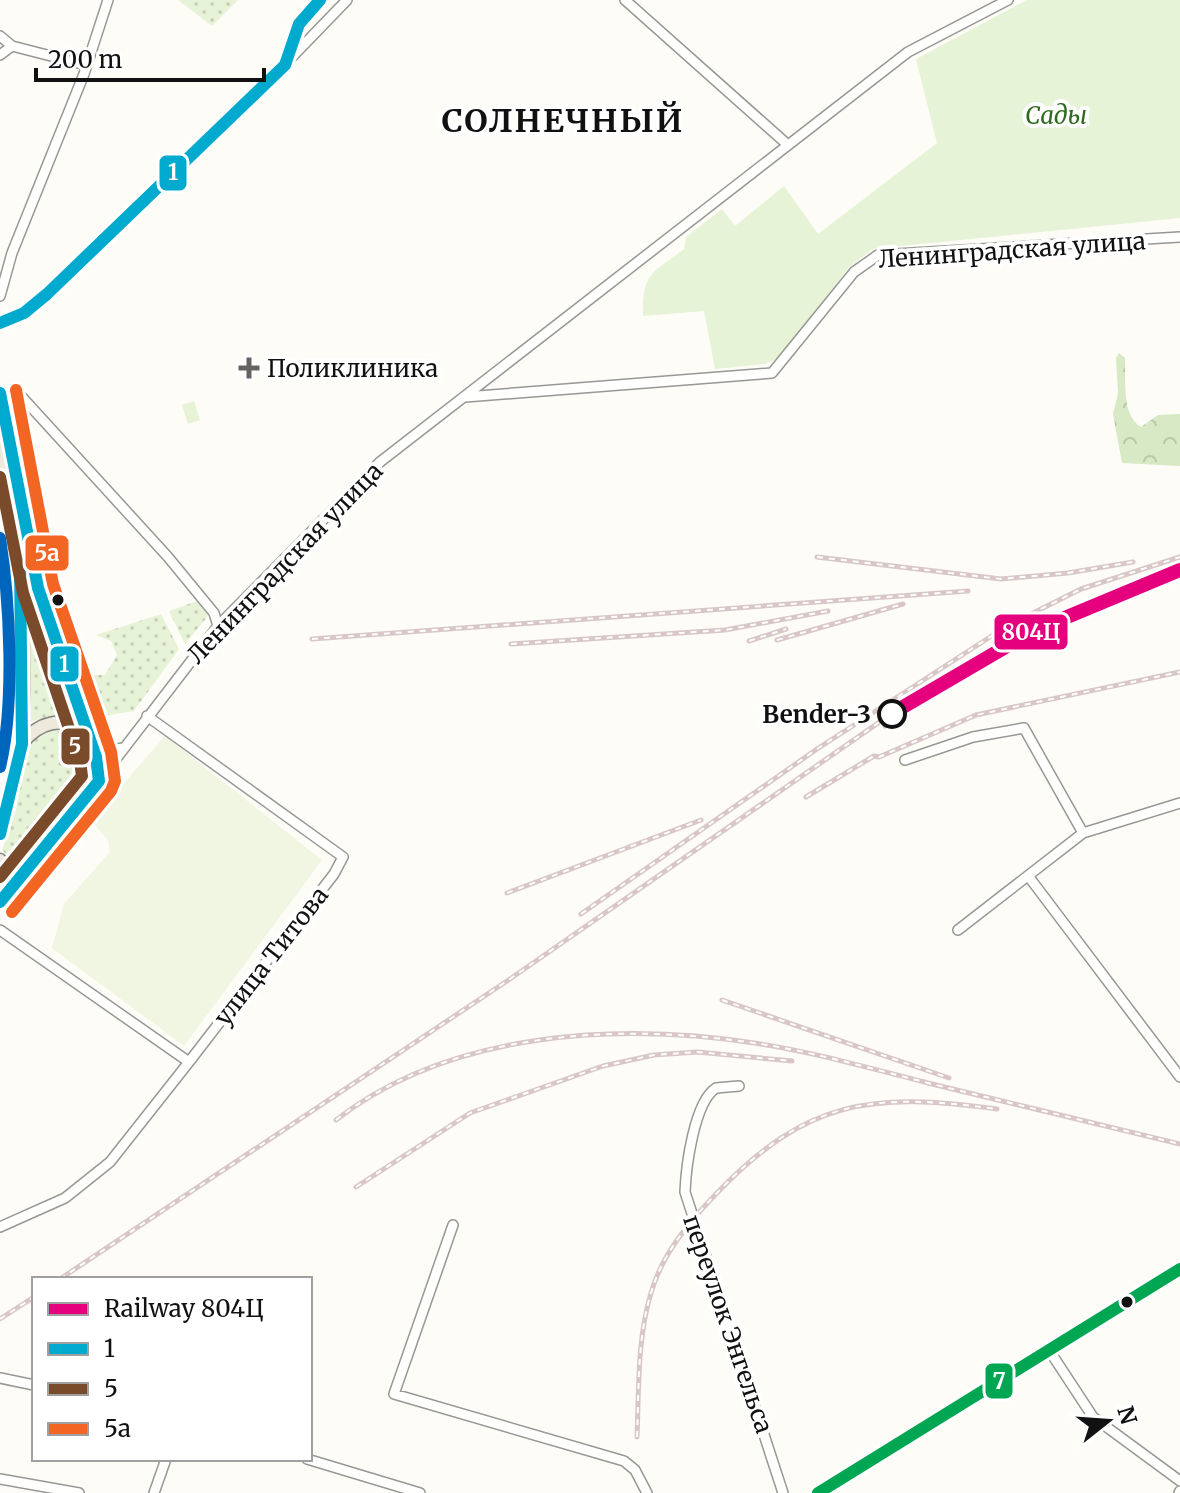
<svg xmlns="http://www.w3.org/2000/svg" width="1180" height="1493" font-family="Merriweather,serif">
  <style>
    .grass { fill: url(#grass-dots) }
    .forest { fill: url(#forest-crowns) }
    .garden { fill: #e7f3d7 }
    .pitch { fill: #f0f6e1 }
    .lines { fill: none; stroke-linecap: round; stroke-linejoin: round }
    .minor-casing { stroke: #979795; stroke-width: 12 }
    .major-casing { stroke: #858482; stroke-width: 15 }
    .minor { stroke: #fffffe; stroke-width: 9 }
    .major { stroke: #ede9dc; stroke-width: 12 }
    .rail-casing { stroke: #d9c6c7; stroke-width: 5 }
    .rail { stroke: #fff; stroke-width: 2; stroke-dasharray: 6; stroke-linecap: butt }
    .bus-1-casing { stroke: #fff; stroke-width: 18 }
    .bus-2-casing { stroke: #fff; stroke-width: 18 }
    .bus-3-casing { stroke: #fff; stroke-width: 18 }
    .bus-4-casing { stroke: #fff; stroke-width: 18 }
    .bus-5-casing { stroke: #fff; stroke-width: 18 }
    .bus-1 { stroke: #00a9ce; stroke-width: 12 }
    .bus-2 { stroke: #7a4b2a; stroke-width: 12 }
    .bus-3 { stroke: #f26522; stroke-width: 12 }
    .bus-4 { stroke: #00a651; stroke-width: 12 }
    .bus-5 { stroke: #0065bd; stroke-width: 12 }
    .rail-1-casing { stroke: #fff; stroke-width: 20 }
    .rail-1 { stroke: #e5007d; stroke-width: 14 }
    .poi-dot { fill: #646362; stroke: #fff; stroke-width: 3 }
    .bus-dot { fill: #111; stroke: #fff; stroke-width: 3 }
    .stop-dot { fill: #fff; stroke: #111; stroke-width: 4 }
    .labels { text-anchor: middle; dominant-baseline: central; stroke-width: 8; stroke-linejoin: round; paint-order: stroke }
    .park-label { font-size: 24px; font-style: italic; fill: #2f6b1f; stroke: #fff }
    .street-label { font-size: 24px; fill: #111; stroke: #fff }
    .poi-label { font-size: 24px; fill: #111; stroke: #fff; text-anchor: start }
    .stop-label { font-size: 24px; font-weight: bold; fill: #111; stroke: #fff; text-anchor: end }
    .district-label { font-size: 32px; font-weight: bold; letter-spacing: 2px; fill: #111; stroke: #fff }
    .line-badge { stroke: #fff; stroke-width: 3 }
    .badge-label { font-size: 22px; text-anchor: middle; font-weight: bold; fill: #fff }
  </style>
  <defs>
    <pattern id="grass-dots" width="8" height="8" patternUnits="userSpaceOnUse" patternTransform="scale(2)"><rect width="8" height="8" fill="#e7f3d7"/><path d="M2 2h.1M6 6h.1" fill="none" stroke="#c5cfb8" stroke-width="1.8" stroke-linecap="round"/></pattern>
    <pattern id="forest-crowns" width="20" height="18" patternUnits="userSpaceOnUse" patternTransform="scale(2)"><rect width="20" height="18" fill="#d8eac5"/><path d="M2 6a3 3 0 1 1 6 0M12 15a3 3 0 1 1 6 0" fill="none" stroke="#b8c8a8"/></pattern>
  </defs>
  <rect width="100%" height="100%" fill="#fdfcf7"/>
  <path class="grass" d="M178 0H238L212 26Z
    M197 601 208 616 185 644 169 611Z
    M27 604 33 610 70 719 54 716 29 722Z
    M161 614 179 649 134 711 96 717 80 674 105 675 117 655 111 641 96 635Z
    M53 729 77 736 89 769 88 778 23 859 14 862 2 850 16 810 28 740Z"/>
  <path class="forest" d="M1119 353 1125 358C1126 379 1121 415 1141 427L1158 415 1180 414V466L1122 463 1113 414 1118 393 1116 358Z"/>
  <path class="garden" d="M1027 0H1180V218L873 249 848 268 781 357 765 364 715 369 704 311 643 316C642 270 654 273 684 249L686 237 722 209 735 226 784 186 818 234 937 143 916 59Z
    M194 401 200 420 188 424 182 405Z"/>
  <path class="pitch" d="M165 736 322 860 184 1046 52 948 64 904 110 852 108 840 91 821Z"/>
  <g class="lines">
    <g class="minor-casing">
      <path id="minor" d="M625 0 788 145
        M0 36 12 46 86 65
        M0 55 12 46
        M287 62 347 0
        M0 296 12 253 84 74 108 0
        M0 323 24 313 47 294 285 65 299 24 320 0
        M21 396 168 557 214 613 218 626
        M465 397 772 373 854 272 878 255 1180 237
        M90 733C101 747 106 751 124 748
        M905 760 973 737 1024 728 1083 833
        M99 781 218 626 380 462 908 52 1008 0
        M1029 877 1180 1077
        M0 930 189 1062 334 874 343 857 147 716
        M958 930 1083 833 1180 803
        M739 1086 716 1088C694 1102 686 1167 685 1192L783 1493
        M453 1225 394 1394 624 1461 635 1470 647 1493
        M0 1227 65 1198 110 1162 189 1062
        M1049 1350 1093 1417 1180 1481
        M0 1378 34 1385
        M307 1459 420 1493
        M0 1479 79 1493
        M154 1493 166 1459
        M818 1493 1180 1269
        M1179 1493 1180 1491"/>
    </g>
    <g class="major-casing">
      <path id="major" d="M0 393 38 588 96 757 99 781 0 902
        M0 435 22 575 23 691 22 744 0 834
        M22 743C40 721 60 718 86 728
        M0 860C8 872 21 868 32 862"/>
    </g>
    <use href="#minor" class="minor"/>
    <use href="#major" class="major"/>
    <g class="rail-casing">
      <path id="rail" d="M817 557 1001 579 1068 573 1133 562
        M312 639 968 591
        M777 640 903 604
        M749 641 786 629
        M511 644 725 630 828 611
        M885 726C976 663 1074 612 1180 577
        M806 797 874 756 879 757 976 715 1180 672
        M507 893 701 820
        M581 914 817 749 1007 626 1081 589 1180 557
        M722 1000 949 1078
        M336 1120C451 1030 622 1022 761 1044 818 1053 876 1070 932 1084 1015 1104 1097 1124 1180 1144
        M356 1187 470 1113 603 1066 654 1055 697 1052 792 1061
        M60 1279 510 979 891 714
        M0 1319 34 1297
        M637 1437C639 1390 637 1339 651 1293 662 1254 689 1222 717 1193 807 1099 873 1092 997 1109"/>
    </g>
    <use href="#rail" class="rail"/>
    <g class="bus-1-casing">
      <path id="bus-1" d="M0 323 24 313 47 294 285 65 299 24 320 0
        M0 393 38 588 96 757 99 781 0 902
        M0 834 22 744 20 564"/>
    </g>
    <g class="bus-2-casing">
      <path id="bus-2" d="M0 477 23 593 80 761 82 776 0 877"/>
    </g>
    <g class="bus-3-casing">
      <path id="bus-3" d="M12 912 111 791 115 781 111 752 53 584 16 390"/>
    </g>
    <g class="bus-4-casing">
      <path id="bus-4" d="M818 1493 1180 1269"/>
    </g>
    <g class="bus-5-casing">
      <path id="bus-5" d="M0 538C10 602 15 705 0 767"/>
    </g>
    <use href="#bus-1" class="bus-1"/>
    <use href="#bus-2" class="bus-2"/>
    <use href="#bus-3" class="bus-3"/>
    <use href="#bus-4" class="bus-4"/>
    <use href="#bus-5" class="bus-5"/>
    <g class="rail-1-casing">
      <path id="rail-1" d="M891 714 1031 632 1180 570"/>
    </g>
    <use href="#rail-1" class="rail-1"/>
  </g>
  <path class="poi-dot" d="M245 356h8v8h8v8h-8v8h-8v-8h-8v-8h8z"/>
  <g class="bus-dot">
    <circle cx="58" cy="600" r="7"/>
    <circle cx="1127" cy="1302" r="7"/>
  </g>
  <circle class="stop-dot" cx="892" cy="714" r="13"/>
  <g class="labels">
    <g class="park-label">
      <text x="1056" y="115">Сады</text>
    </g>
    <g class="street-label">
      <text transform="translate(1012 250) rotate(-4)">Ленинградская улица</text>
      <text transform="translate(285 563) rotate(-46)">Ленинградская улица</text>
      <text transform="translate(271 956) rotate(-52)">улица Титова</text>
      <text transform="translate(728 1324) rotate(71)">переулок Энгельса</text>
    </g>
    <g class="poi-label">
      <text x="267" y="368">Поликлиника</text>
    </g>
    <g class="stop-label">
      <text x="871" y="714">Bender-3</text>
    </g>
    <g class="district-label">
      <text x="563" y="121">СОЛНЕЧНЫЙ</text>
    </g>
  </g>
  <g class="line-badge">
    <rect x="158" y="154" width="30" height="38" rx="8" fill="#00a9ce"/>
    <rect x="24" y="534" width="46" height="38" rx="8" fill="#f26522"/>
    <rect x="993" y="613" width="76" height="38" rx="8" fill="#e5007d"/>
    <rect x="49" y="645" width="31" height="38" rx="8" fill="#00a9ce"/>
    <rect x="60" y="727" width="31" height="39" rx="8" fill="#7a4b2a"/>
    <rect x="984" y="1362" width="30" height="38" rx="8" fill="#00a651"/>
  </g>
  <g class="badge-label">
    <text x="173" y="180">1</text>
    <text x="47" y="561">5а</text>
    <text x="1031" y="640">804Ц</text>
    <text x="64" y="672">1</text>
    <text x="75" y="754">5</text>
    <text x="999" y="1389">7</text>
  </g>
  <rect x="32" y="1277" width="280" height="184" fill="#ffffff" stroke="#a0a0a0" stroke-width="2"/>
  <rect x="48" y="1303" width="40" height="12" fill="#e5007d" stroke="#a0a0a0" stroke-width="2"/>
  <text x="104" y="1317" font-size="24" fill="#111111">Railway 804Ц</text>
  <rect x="48" y="1343" width="40" height="12" fill="#00a9ce" stroke="#a0a0a0" stroke-width="2"/>
  <text x="104" y="1357" font-size="24" fill="#111111">1</text>
  <rect x="48" y="1383" width="40" height="12" fill="#7a4b2a" stroke="#a0a0a0" stroke-width="2"/>
  <text x="104" y="1397" font-size="24" fill="#111111">5</text>
  <rect x="48" y="1423" width="40" height="12" fill="#f26522" stroke="#a0a0a0" stroke-width="2"/>
  <text x="104" y="1437" font-size="24" fill="#111111">5а</text>
  <g transform="translate(1108 1421) rotate(73)" stroke="#ffffff" stroke-width="6" paint-order="stroke">
  <path d="M0-6L14 30L0 20L-14 30Z" fill="#111111"/>
  <text y="-12" font-size="22" font-weight="bold" text-anchor="middle" fill="#111111">N</text>
  </g>
  <path d="M36 68v12h228v-12" fill="none" stroke="#111111" stroke-width="4"/>
  <text x="48" y="68" font-size="24" fill="#111111" stroke="#ffffff" stroke-width="6" paint-order="stroke">200 m</text>
</svg>
